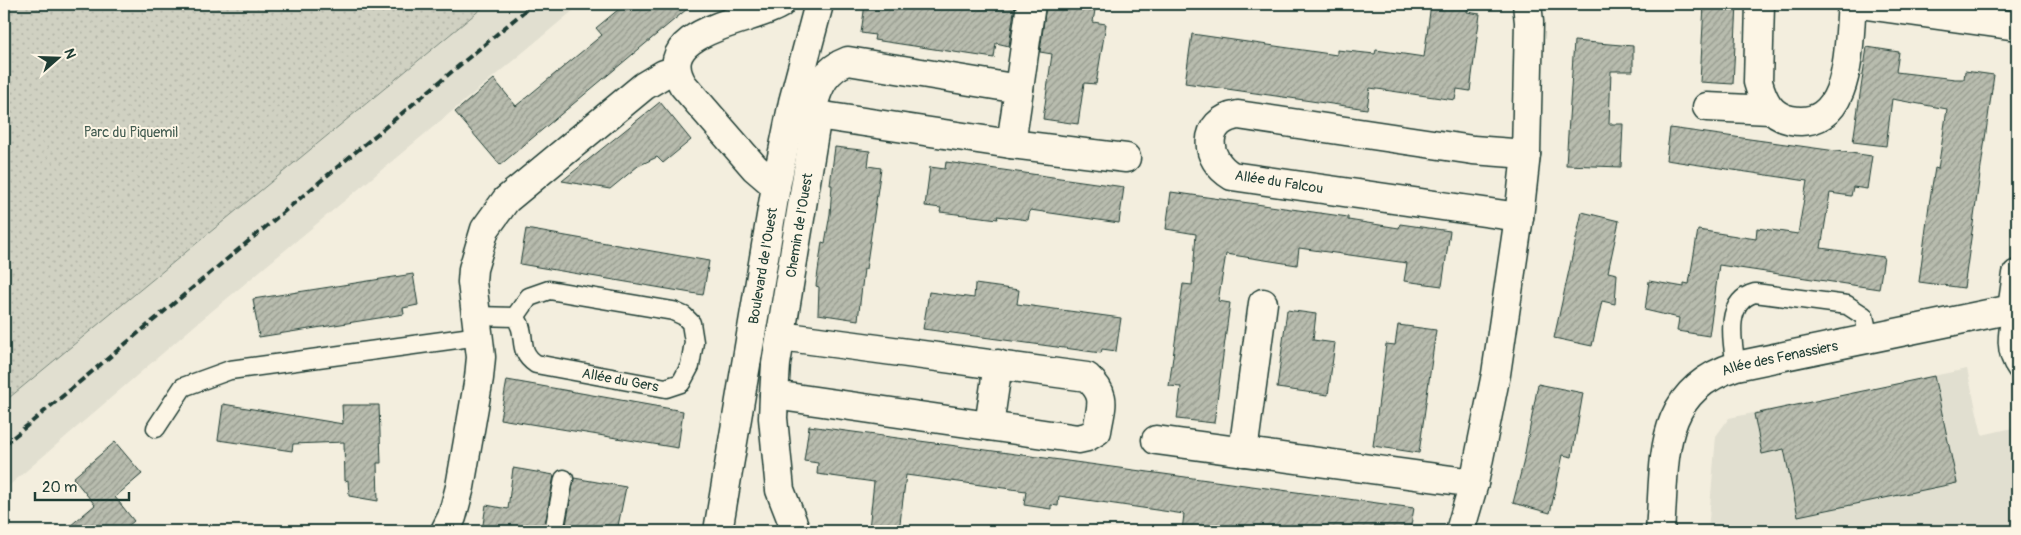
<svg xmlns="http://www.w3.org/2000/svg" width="2021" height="535" font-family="Pangolin,sans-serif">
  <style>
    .built { fill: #e1dfd0 }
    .green { fill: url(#green-dots); stroke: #78877b }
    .building { fill: url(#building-hatch); stroke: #1f3d34 }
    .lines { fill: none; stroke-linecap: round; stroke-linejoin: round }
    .lane-casing { stroke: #1f3d34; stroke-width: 21 }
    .street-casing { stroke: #1f3d34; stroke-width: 31 }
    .secondary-casing { stroke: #1f3d34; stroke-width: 31 }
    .lane { stroke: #fcf5e5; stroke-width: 18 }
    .street { stroke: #fcf5e5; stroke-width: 28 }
    .secondary { stroke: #fcf5e5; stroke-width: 28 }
    .rail { stroke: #1f3d34; stroke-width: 4; stroke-dasharray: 8 4; stroke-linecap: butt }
    .labels { text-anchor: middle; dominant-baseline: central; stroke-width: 4; stroke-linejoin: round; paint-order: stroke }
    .park-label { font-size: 14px; fill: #425b50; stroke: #fcf5e5 }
    .street-label { font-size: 14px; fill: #1f3d34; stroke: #fcf5e5 }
  </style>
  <defs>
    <pattern id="green-dots" width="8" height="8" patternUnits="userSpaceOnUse" patternTransform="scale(1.25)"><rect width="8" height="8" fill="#d0d1c2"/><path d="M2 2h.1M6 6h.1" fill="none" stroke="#b2b4a7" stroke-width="1.8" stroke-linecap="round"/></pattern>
    <pattern id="building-hatch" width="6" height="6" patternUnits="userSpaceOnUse" patternTransform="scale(1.25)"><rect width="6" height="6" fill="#b8bcae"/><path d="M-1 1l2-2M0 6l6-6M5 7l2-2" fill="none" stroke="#959a8e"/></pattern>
  </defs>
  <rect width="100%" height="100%" fill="#f3eede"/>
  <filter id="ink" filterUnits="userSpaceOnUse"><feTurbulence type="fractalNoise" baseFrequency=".02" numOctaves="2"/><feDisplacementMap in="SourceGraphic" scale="10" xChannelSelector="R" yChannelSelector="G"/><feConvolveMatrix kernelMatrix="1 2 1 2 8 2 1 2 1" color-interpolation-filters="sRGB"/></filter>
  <g filter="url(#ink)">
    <path class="built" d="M487 4H581L200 321 4 490V402Z
      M1967 369 1982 435 2017 427V531H1708L1716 436 1729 418Z"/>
    <path class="green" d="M4 4H487L4 402Z"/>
    <path class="building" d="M625 4H693L500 165 455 112 494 79 516 106 602 35 596 28Z
      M865 4H1015L1009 46 996 43 994 58 874 40 875 35 861 33Z
      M1046 4H1096L1093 22 1106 24 1096 84 1084 83 1078 124 1043 119 1052 54 1040 52Z
      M1431 4H1469L1467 12 1480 14 1470 91 1457 89 1455 100 1370 88 1367 109 1185 83 1192 34 1337 55V50L1375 54 1376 50 1424 57Z
      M1704 4H1737L1733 84 1700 82Z
      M1574 41 1633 46V71H1611L1609 124H1623L1621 167 1566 165Z
      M1867 47 1899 52 1896 72 1955 79H1964L1965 71 1994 75 1964 288 1919 282 1929 205 1935 168 1938 169 1947 109 1892 99 1886 146 1853 142Z
      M660 102 691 140 663 163 657 157 638 166 610 189 562 181Z
      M1670 128 1872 156 1867 189 1853 187 1851 196 1830 193 1821 248 1884 257 1879 289 1719 265 1709 336 1677 331 1679 318 1645 310 1649 281 1684 287V283L1689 284 1698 230 1756 239 1757 228 1798 234 1807 181 1666 160Z
      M835 147 870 151 868 166 881 168 866 269H864L858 320 818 314 819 287 816 286 822 242 825 243 830 214 832 185H830Z
      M946 162 1124 187 1119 223 1030 210 1028 220 997 216 998 219 940 212 941 208 925 206 930 167 945 169Z
      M1171 192 1348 217V220L1399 228 1400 224 1450 231 1442 286 1404 281 1407 263 1299 248 1297 265 1226 254 1218 301 1230 303 1214 423 1177 419 1181 387 1169 386 1183 284 1192 285 1196 234 1166 229Z
      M1582 212 1619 221 1608 272 1617 274 1615 304 1602 301 1592 346 1554 338Z
      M526 229 709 261 703 295 520 264Z
      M413 274 418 305 403 308 404 314 259 337 253 299Z
      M975 284 1019 290 1017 304 1121 318 1116 351 1102 349 1101 353 923 329 929 292 974 298Z
      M1287 310 1316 314 1313 340 1335 343 1328 395 1277 388Z
      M1398 325 1436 330 1419 453 1373 446 1386 344 1395 345Z
      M1934 376 1957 483 1798 516 1784 449 1762 454 1754 414Z
      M507 380 683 411 678 448 500 419Z
      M1538 384 1583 393 1572 457 1563 455 1550 513 1513 503 1523 464Z
      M223 404 343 424 342 405H379L381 463H377L378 501 349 496 348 480 345 481 344 442 293 444 292 451 218 440Z
      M809 426 1414 508 1410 531H1307L1271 526 1270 531H1182L1184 514 1059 496 1058 506 1051 505V509L1024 505 1026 491 906 475 899 531 869 529 874 482 817 474 818 463 804 461Z
      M115 442 142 474 115 497 134 521 122 531H64L95 505 73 478Z
      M513 468 554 475 544 531H482L486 505 508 509Z
      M574 478 626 487 617 531H565Z"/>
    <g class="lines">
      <g class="lane-casing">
        <g id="lane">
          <path d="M2012 309C2008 331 2003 351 2017 370"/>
          <path id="s1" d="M476 316 515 317C529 334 515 350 536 364L666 388 681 383 690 366 694 342 691 323 684 316 673 311 549 290 529 297 515 317"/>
          <path d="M1736 366C1732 341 1724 301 1755 293L1847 305 1864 316 1869 339"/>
          <path d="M156 428 183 387 230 370 479 336"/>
          <path d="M554 531 564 479"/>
        </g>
      </g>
      <g class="street-casing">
        <g id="street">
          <path d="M1760 4 1758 82C1763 100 1770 116 1791 120 1853 131 1848 42 1852 4"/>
          <path d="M1859 4 2017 26"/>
          <path d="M1019 89 1031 4"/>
          <path d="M813 107C818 86 826 69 848 61L1019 89 1011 144 817 115"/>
          <path d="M1707 107 1770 110"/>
          <path d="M1011 144 1126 158"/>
          <path d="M776 186 755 168 683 85C650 30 752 22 780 4"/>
          <path d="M1519 217 1232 176C1204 160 1201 121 1238 115L1473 150 1526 154"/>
          <path d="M2012 309 2017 274"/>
          <path d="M774 395 1078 439 1087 437 1097 431C1101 405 1108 396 1087 377L781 336"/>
          <path d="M989 426 998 364"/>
          <path d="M1156 440 1474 483"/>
          <path d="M1243 452 1263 303"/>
          <path d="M445 531 452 517 460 487 479 378 481 357 472 282 473 269 485 229 506 200 644 86 664 74 676 71"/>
          <path id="s2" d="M796 531 780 490 773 418 774 395 776 364 817 115 813 107 804 104"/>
          <path d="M1460 531 1474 483 1496 374 1519 217 1526 154 1529 22 1527 4"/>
          <path id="s3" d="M1660 531C1666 461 1655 392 1736 366L2012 309 2017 313"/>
        </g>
      </g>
      <g class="secondary-casing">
        <g id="secondary">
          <path id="s4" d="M718 531 776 186 793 102 819 4"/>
        </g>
      </g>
      <use href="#lane" class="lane"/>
      <use href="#street" class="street"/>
      <use href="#secondary" class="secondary"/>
      <path class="rail" d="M4 445 533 4"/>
    </g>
  </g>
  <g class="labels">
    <g class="park-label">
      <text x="131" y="132">Parc du Piquemil</text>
    </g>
    <g class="street-label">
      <text transform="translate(1279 182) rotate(9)">Allée du Falcou</text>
      <text stroke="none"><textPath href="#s2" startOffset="311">Chemin de l'Ouest</textPath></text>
      <text stroke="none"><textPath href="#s4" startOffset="269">Boulevard de l'Ouest</textPath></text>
      <text stroke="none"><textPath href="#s3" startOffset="242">Allée des Fenassiers</textPath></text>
      <text stroke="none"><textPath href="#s1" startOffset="178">Allée du Gers</textPath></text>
    </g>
  </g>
  <rect width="2021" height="535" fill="none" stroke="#fcf5e5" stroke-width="20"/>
  <rect x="10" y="10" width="2001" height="515" fill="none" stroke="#1f3d34" stroke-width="2" filter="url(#ink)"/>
  <g transform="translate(58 58) rotate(70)" stroke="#fcf5e5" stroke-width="4" paint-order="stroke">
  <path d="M0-4L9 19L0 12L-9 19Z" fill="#1f3d34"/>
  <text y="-8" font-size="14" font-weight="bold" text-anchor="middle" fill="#1f3d34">N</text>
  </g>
  <path d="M35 492v8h94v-8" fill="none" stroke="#1f3d34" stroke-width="2.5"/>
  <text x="42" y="492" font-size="15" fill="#1f3d34" stroke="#fcf5e5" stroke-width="4" paint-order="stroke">20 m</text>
</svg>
